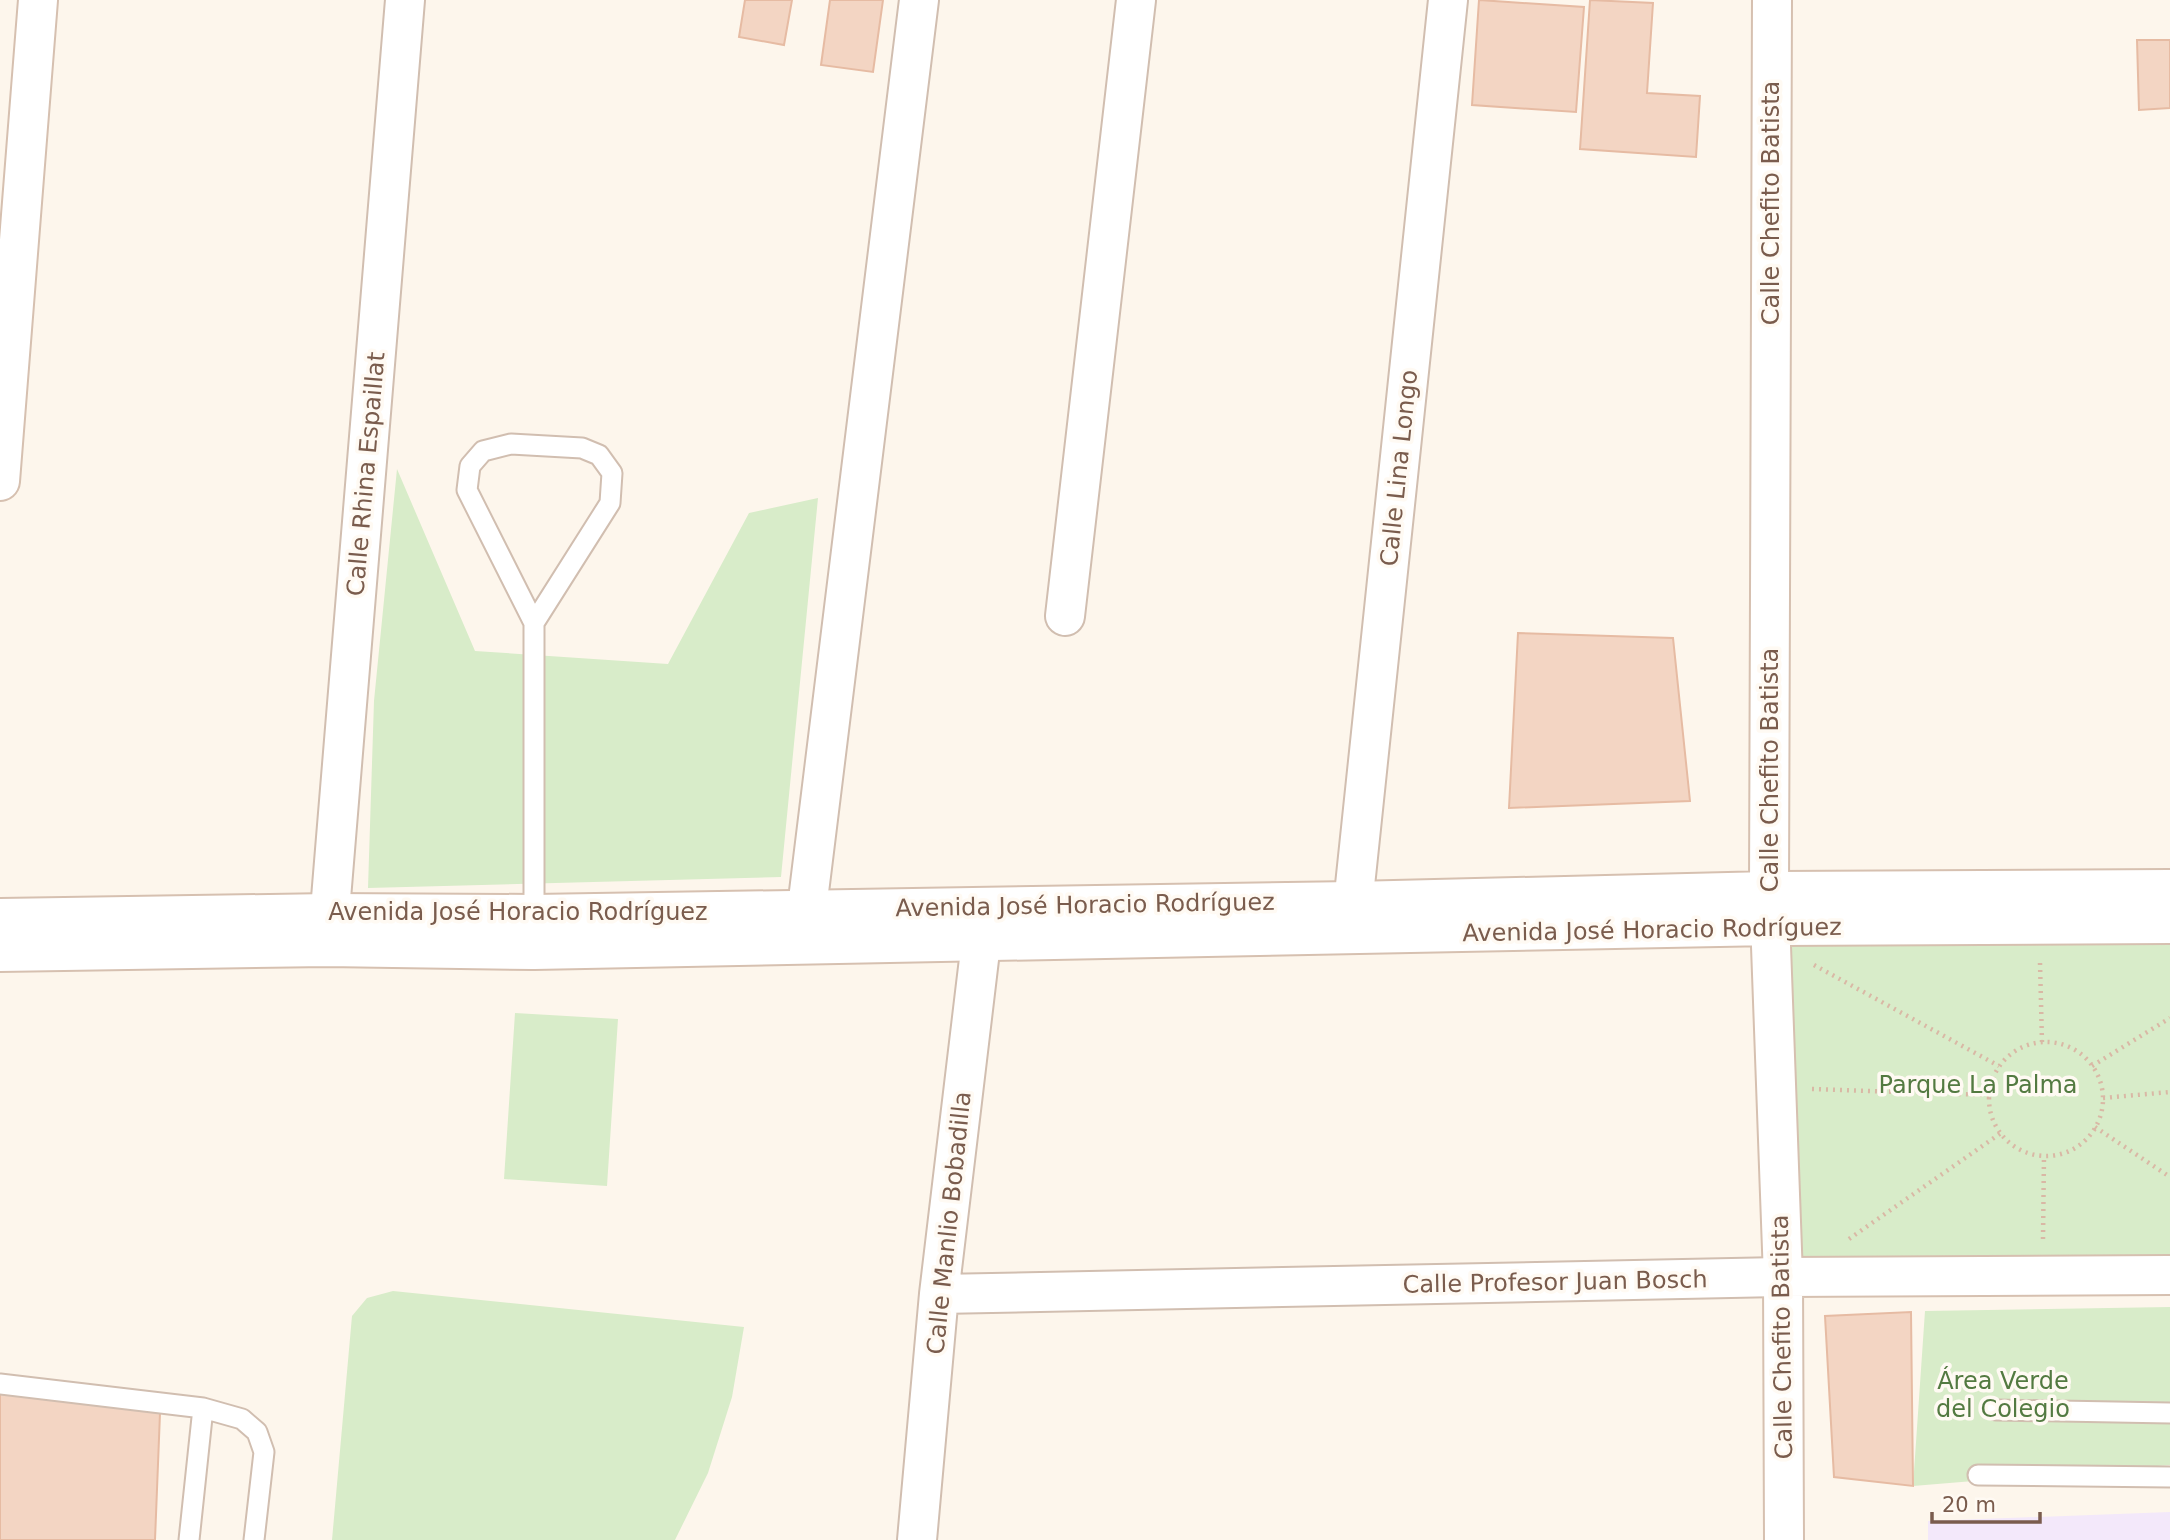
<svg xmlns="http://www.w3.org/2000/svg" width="2170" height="1540" font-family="'DejaVu Sans',sans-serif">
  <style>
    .education { fill: #f3e8fa }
    .green { fill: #d8ecc9 }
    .building { fill: #f3d5c3; stroke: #e6bba3; stroke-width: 2 }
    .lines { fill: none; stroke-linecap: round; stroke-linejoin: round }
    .lane-casing { stroke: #d1beb0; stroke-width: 23 }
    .street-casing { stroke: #d1beb0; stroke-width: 42 }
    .secondary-casing { stroke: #d6c0b0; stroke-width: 42 }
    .path { stroke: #d9b8a5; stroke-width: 4.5; stroke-dasharray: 2 5; stroke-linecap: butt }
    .lane { stroke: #fff; stroke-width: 19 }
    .street { stroke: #fff; stroke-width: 38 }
    .secondary { stroke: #fff; stroke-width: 38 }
    .labels { text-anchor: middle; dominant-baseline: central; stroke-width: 7; stroke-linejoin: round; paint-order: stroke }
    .street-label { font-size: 24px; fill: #7a5c4d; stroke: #fffaf3 }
    .park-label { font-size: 24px; fill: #537a41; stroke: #fffaf3 }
  </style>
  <rect width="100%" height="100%" fill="#fdf6ec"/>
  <path class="education" d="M2170 1512V1540H1928V1521Z"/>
  <path class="green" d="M397 469 475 651 668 664 749 513 818 498 781 877 368 888 374 701Z
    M2170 914V1259L1795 1260 1785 917Z
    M515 1013 618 1019 607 1186 504 1179Z
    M393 1291 744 1327 732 1397 708 1473 675 1540H332L352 1316 367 1298Z
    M2170 1307V1465L1913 1486 1925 1311Z"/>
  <path class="building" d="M745 0H792L784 45 739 37Z
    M830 0H883L873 72 821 65Z
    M1479 0 1584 7 1576 112 1472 105Z
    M1590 0 1653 3 1647 93 1700 96 1696 157 1580 149Z
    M2137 40H2170V108L2139 110Z
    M1518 633 1673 638 1690 801 1509 808Z
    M1911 1312 1913 1486 1834 1477 1825 1316Z
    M0 1389 160 1413 155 1540H0Z"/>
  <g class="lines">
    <g class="lane-casing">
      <path id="lane" d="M534 623 610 503 612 473 599 455 582 448 511 444 483 451 470 466 467 490 534 623V914
        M0 1384 203 1408 242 1419 257 1432 264 1452 254 1540
        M1996 1410 2170 1413
        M1978 1475 2170 1477
        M189 1540 203 1408"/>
    </g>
    <g class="street-casing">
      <path id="street" d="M1065 616 1136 0
        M807 908 919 0
        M1350 933 1448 0
        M327 947 405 0
        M939 1294 1783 1277
        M917 1540 939 1294 985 909"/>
    </g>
    <g class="secondary-casing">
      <path id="secondary" d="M1772 0 1769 891 1783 1277 1784 1540
        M0 481 38 0
        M0 918 330 913 534 914 1353 901 1769 891 2170 889
        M0 952 327 947 534 950 1771 926 2170 924
        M1783 1277 2170 1275"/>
    </g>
    <path class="path" d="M2040 963 2042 1042
      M1814 965 1999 1066
      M1989 1099a57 57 0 1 1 114 0a57 57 0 1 1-114 0Z
      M2092 1066 2170 1018
      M1812 1089 1989 1095
      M2103 1098 2170 1092
      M2095 1127 2170 1177
      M1849 1239 2001 1133
      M2043 1239 2044 1156"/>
    <use href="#lane" class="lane"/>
    <use href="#street" class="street"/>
    <use href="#secondary" class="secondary"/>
  </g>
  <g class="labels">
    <g class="street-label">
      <text transform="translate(1771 203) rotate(-90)">Calle Chefito Batista</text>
      <text transform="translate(1399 468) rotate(-84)">Calle Lina Longo</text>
      <text transform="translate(366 474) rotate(-85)">Calle Rhina Espaillat</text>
      <text transform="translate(1770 770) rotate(-90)">Calle Chefito Batista</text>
      <text transform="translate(1085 905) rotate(-1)">Avenida José Horacio Rodríguez</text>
      <text x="518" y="912">Avenida José Horacio Rodríguez</text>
      <text transform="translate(1652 930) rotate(-1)">Avenida José Horacio Rodríguez</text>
      <text transform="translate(949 1223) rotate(-84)">Calle Manlio Bobadilla</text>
      <text transform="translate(1555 1282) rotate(-1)">Calle Profesor Juan Bosch</text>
      <text transform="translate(1782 1337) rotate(-91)">Calle Chefito Batista</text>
    </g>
    <g class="park-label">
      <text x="1978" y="1085">Parque La Palma</text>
      <text x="2003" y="1381">Área Verde<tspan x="2003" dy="28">del Colegio</tspan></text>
    </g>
  </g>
  <path d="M1932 1512v10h108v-10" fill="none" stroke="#7a5c4d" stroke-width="3.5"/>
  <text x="1942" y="1512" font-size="21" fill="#7a5c4d" stroke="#fffaf3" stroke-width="5" paint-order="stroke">20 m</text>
</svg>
